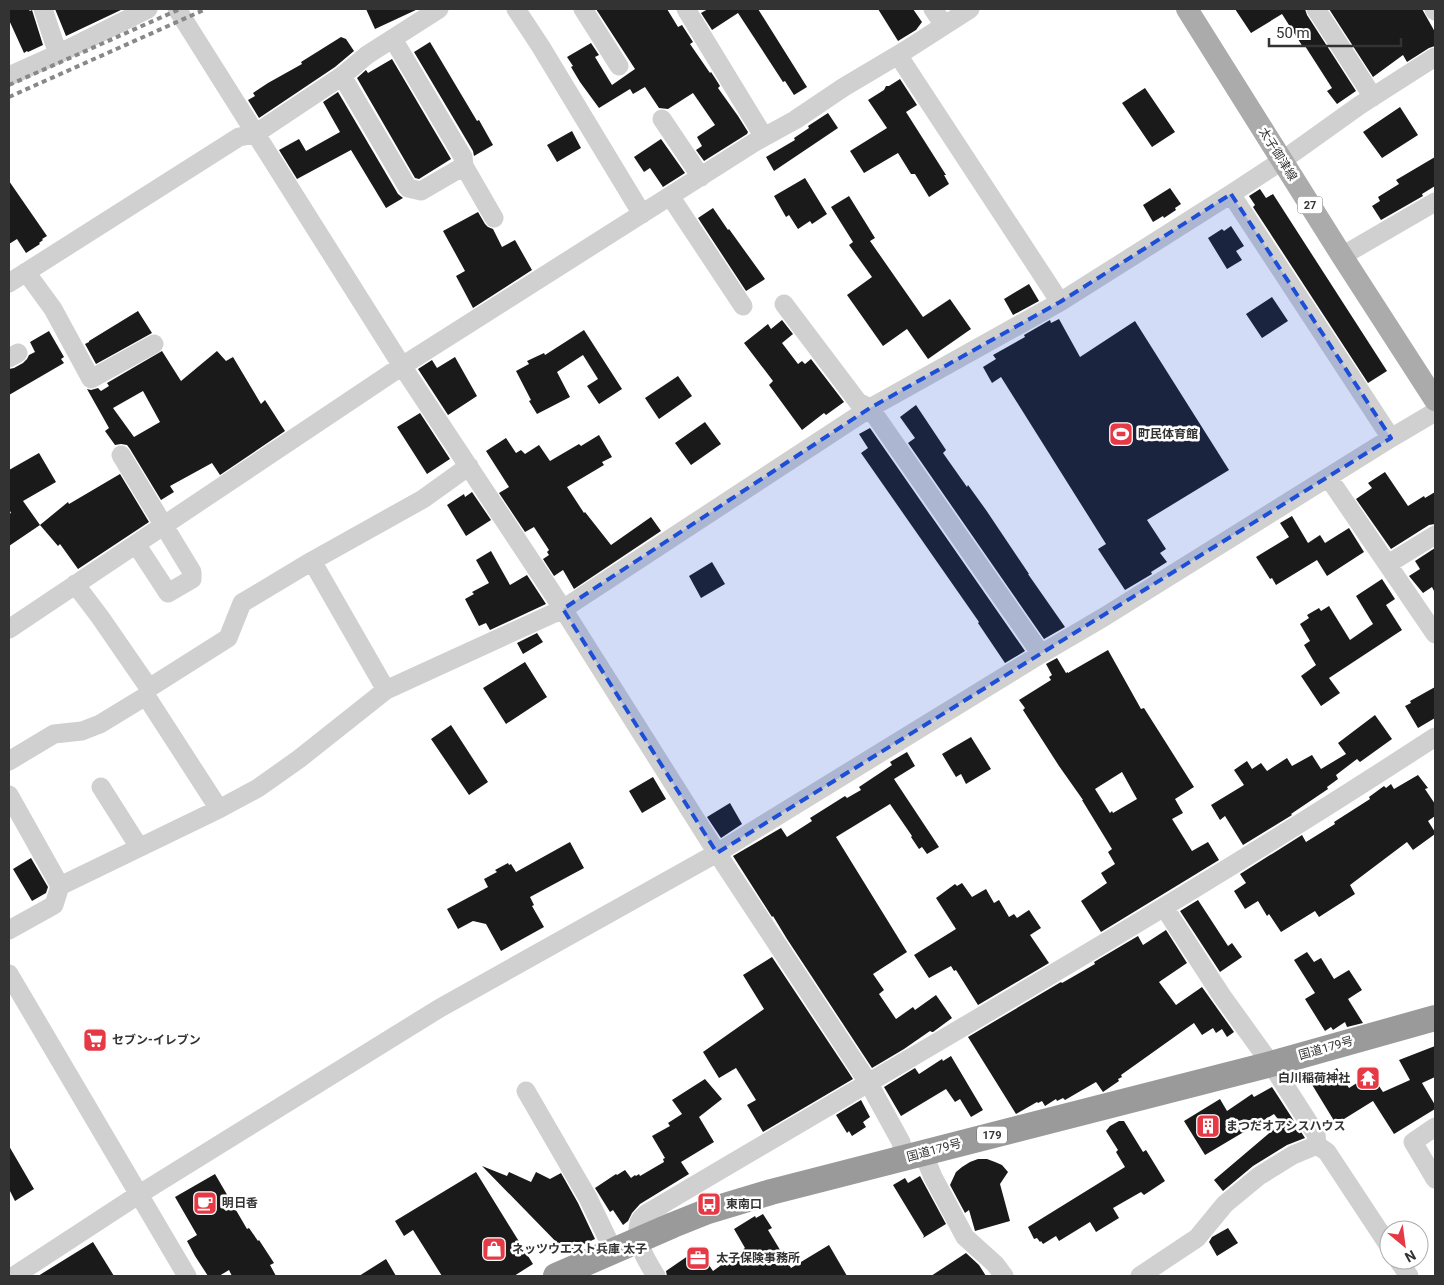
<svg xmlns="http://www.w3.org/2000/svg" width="1444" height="1285" font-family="Roboto,'Noto Sans JP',sans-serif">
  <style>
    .building { fill: #1a1a1a; fill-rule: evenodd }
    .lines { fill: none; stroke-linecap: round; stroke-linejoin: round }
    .minor { stroke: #d0d0d0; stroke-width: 19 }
    .major { stroke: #ababab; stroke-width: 22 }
    .highway { stroke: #9a9a9a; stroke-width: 26 }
    .rail { stroke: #888; stroke-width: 4; stroke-dasharray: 5 4; stroke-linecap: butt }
    .marked { fill: #1d4ed8; fill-opacity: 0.2; stroke: #1d4ed8; stroke-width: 4; stroke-dasharray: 10 6; stroke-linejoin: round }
    .labels { text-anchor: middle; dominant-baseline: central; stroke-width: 5; stroke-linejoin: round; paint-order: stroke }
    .shield { fill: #fff; stroke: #707070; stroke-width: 1 }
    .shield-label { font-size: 11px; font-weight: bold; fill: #333 }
    .street-label { font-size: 12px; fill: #333; stroke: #fff }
    .poi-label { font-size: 12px; font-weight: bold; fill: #333; stroke: #fff; text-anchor: start }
  </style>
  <rect width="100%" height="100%" fill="#fff"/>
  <path class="building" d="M9 9H28L30 11 32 10 43 45 28 52 27 51 24 53 9 20Z
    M55 9H123L66 36Z
    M366 9H418L375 29Z
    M596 9H667L678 27 682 25 693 42 690 44 710 73 711 72 715 78 720 86 718 88 738 116 748 132 747 134 704 161 696 150 702 146 697 137 715 125 693 93 668 109 659 108 645 87 633 94 630 89 599 108 580 82 571 67 573 66 567 57 591 43 599 55 595 57 612 85 635 69Z
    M708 9H758L807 87 794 95 785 81 783 82 738 13 712 30 701 13Z
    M878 9H913L922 22 916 30 898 41Z
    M1235 9H1305L1307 15 1356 91 1337 104 1327 91 1332 88 1305 46 1303 47 1282 14 1251 33Z
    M1329 9H1422L1435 32V46L1429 48 1407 62 1403 55 1373 77Z
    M341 37 346 39 354 51 335 67 259 118 248 100 255 96 253 93 268 83 302 64 301 62Z
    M430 42 477 121 479 120 493 145 474 156 473 151 414 52Z
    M392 59 451 159 419 179 415 178 357 78 366 70 368 73Z
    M900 79 917 105 906 112 946 175H944L949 184 929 197 915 174H911L898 153 864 173 850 151 887 128 868 100 884 90 886 86H889Z
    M1145 88 1175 132 1152 147 1122 103Z
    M338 92 398 194 403 198 386 208 351 150 297 179 279 150 299 139 306 151 340 132 323 102Z
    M1400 107 1418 135 1382 158 1363 132Z
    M828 113 838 128 774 171 766 157 795 140 794 138 809 128 808 126Z
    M572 131 581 148 557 162 547 145Z
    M661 139 685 173 663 187 650 168 644 172 634 157Z
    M1435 157V186L1422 194 1423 196 1381 220 1372 206 1380 201 1378 197 1399 184 1396 180Z
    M805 178 827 214 812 224 810 221 798 229 789 215 786 217 774 196Z
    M9 181 47 236 42 239 43 240 39 243 40 244 26 253 17 239 9 244Z
    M1170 188 1181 204 1175 208 1176 210 1164 218 1163 216 1153 222 1143 205Z
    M1260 189 1266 198 1273 194 1387 371 1368 383 1253 207 1255 205 1249 196Z
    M849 196 875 238 870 241 923 317 950 299 971 329 928 359 907 329 883 346 847 295 872 277 849 245 853 242 831 207Z
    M713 208 728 230 729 229 765 279 746 291 698 218Z
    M478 212 485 224 488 227 493 229 502 247 515 240 532 270 473 308 456 276 465 271 443 231Z
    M1231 226 1244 246 1236 251 1242 260 1227 269 1208 238 1222 229 1224 231Z
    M1029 284 1039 301 1013 315 1004 299Z
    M1272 297 1288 321 1262 338 1246 314Z
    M138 311 152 333 96 364 85 344 89 342V341Z
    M1059 319 1080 357 1135 321 1229 470 1147 520 1166 549 1160 553 1167 562 1151 572 1152 574 1125 590 1098 549 1106 544 1001 377 992 383 983 367 996 359 993 355 1025 337 1024 335 1050 320 1051 323Z
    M782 320 793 334 782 343 798 364 802 361 805 364 811 359 844 402 826 415 824 413 802 430 769 385 773 381 744 343 768 324 771 329Z
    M584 330 622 389 599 404 587 386 598 379 583 355 557 372 570 397 537 414 529 401 531 400 516 371 529 364 527 361 544 353 545 355Z
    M49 331 64 357 61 359 64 363 9 395V369L14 368 23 363 27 359 29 355 35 352 30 342Z
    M162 351 181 381 217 351 226 361 233 357 261 404 265 400 285 431 220 475 212 463 170 486 174 492 161 500 130 449 127 445 121 444 115 445 105 431 109 428 87 389 91 390 98 388 101 391 109 386 107 383ZM143 391 160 422 134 437 113 408Z
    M455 357 477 396 448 415 418 369 432 360 437 368Z
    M678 376 692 396 659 419 645 398Z
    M916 405 946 450 943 453 967 487 968 485 986 510 1029 574H1028L1065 627 1044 639 908 443 915 438 900 417Z
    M420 413 450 459 427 474 397 427Z
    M705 422 721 444 691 465 675 443Z
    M870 428 1025 651 1005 663 978 623 979 622 861 453 868 448 859 434Z
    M599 435 612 457 602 462 604 465 567 487 584 513 585 512 611 545 651 517 661 531 574 589 563 570 554 576 543 559 549 555 547 552 549 550 534 527 525 532 499 493 509 487 486 451 506 438 516 453 521 450 525 454 539 445 550 461 579 444 581 446Z
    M39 453 56 482 23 501 40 525 9 546V514L11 513 9 509V470Z
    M1385 472 1408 506 1424 496 1425 498 1435 492V524L1429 525 1391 549 1356 499 1372 488 1368 483Z
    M120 474 149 522 78 569 60 544 58 546 40 525 68 502 69 504Z
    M472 492 491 520 466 536 447 505 464 494 465 497Z
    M1292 516 1308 543 1320 535 1325 543 1349 528 1364 552 1327 576 1317 560 1276 585 1272 578 1270 579 1256 557 1289 537 1280 523Z
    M1435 548V593L1432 587 1423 593 1409 576 1420 569 1415 561Z
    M491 551 510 585 527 575 546 604 490 630 486 623 479 626 465 599 474 594 472 592 489 583 476 560Z
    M712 562 725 584 701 598 689 576Z
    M1382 579 1395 599 1386 605 1402 630 1329 678 1340 693 1321 706 1301 676 1316 665 1304 645 1310 641 1300 624 1309 618 1307 615 1319 608 1321 611 1329 606 1350 640 1373 624 1356 596Z
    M537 633 543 642 523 654 517 643Z
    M1108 650 1141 709 1144 708 1194 787 1175 799 1183 813 1172 819 1192 851 1208 842 1219 860 1101 932 1081 901 1107 883 1101 873 1115 864 1108 852 1112 849 1082 800H1083L1059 766 1023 710 1025 708 1019 700 1051 680 1049 677 1052 675 1046 664 1057 658 1066 673 1068 672V673ZM1122 772 1137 799 1113 813 1112 811 1110 813 1095 789Z
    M525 662 547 697 506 724 483 688Z
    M1435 687V718L1418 728 1405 706 1411 703 1410 701Z
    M1375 715 1392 739 1360 762 1357 759 1336 775 1338 779 1327 787 1328 789 1291 814 1292 815 1243 845 1225 816 1220 820 1211 805 1244 785 1234 770 1247 761 1252 769 1261 763 1267 771 1287 758 1292 766 1312 755 1321 769 1346 754 1338 743Z
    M451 725 488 782 469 795 431 739Z
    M971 737 991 769 966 784 961 774 956 777 942 754Z
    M907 752 915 766 894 779 939 847 927 854 922 847 919 849 911 837 912 836 890 804 836 837 907 952 873 974 884 990 879 994 896 1019 913 1007 915 1010 936 995 952 1018 933 1032H932L930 1031 904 1049 872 1068 787 939 773 916 772 917 733 856 781 828 787 837 812 821 810 818 845 796 847 798 861 790 859 787 892 765 890 762Z
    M1418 775 1428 788 1425 789 1435 804V816L1428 821 1435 832V834L1413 850 1407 842 1350 885 1355 894 1319 917 1315 911 1281 932 1269 914 1267 916 1258 901 1245 909 1234 891 1246 883 1240 874 1302 835 1306 842 1335 824 1334 822 1370 799 1369 797 1384 786 1386 788 1391 784 1394 789Z
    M653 777 666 799 642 813 629 791Z
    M730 803 742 824 721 838 707 817Z
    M570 842 584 868 530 897 534 905 532 906 544 927 501 951 486 924 473 921 458 929 447 909 488 887 484 879 497 872 495 870 508 863 509 865 511 864 516 872Z
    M31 858 48 887 46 893 32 901 13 869Z
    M962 883 972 897 986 889 994 903 999 900 1009 917 1014 914 1017 918 1029 910 1041 928 1030 935 1049 963 978 1005 956 970 954 971 951 966 929 978 914 955 956 929 936 898 955 884 957 886Z
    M1198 900 1228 946 1232 943 1242 957 1220 972 1180 911Z
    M1166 930 1187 963 1159 982 1176 1005 1202 987 1234 1032 1227 1037 1222 1029 1216 1033 1213 1028 1202 1035 1194 1023 1121 1075 1122 1077 1118 1079 1119 1081 1103 1092 1096 1082 1065 1100 1063 1098 1057 1101 1056 1099 1045 1106 1042 1101 1038 1103 1037 1102 1016 1114 968 1037 1061 982 1062 983 1095 964 1094 962 1138 936 1143 945Z
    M1307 952 1314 962 1321 958 1334 979 1349 970 1362 990 1348 999 1363 1023 1347 1027 1345 1022 1333 1030 1331 1027 1325 1031 1305 999 1315 993 1294 960Z
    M772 957 853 1079 763 1132 747 1105 756 1100 736 1068 719 1078 703 1052 764 1009 743 975Z
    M1435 1046V1077L1422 1083 1435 1105V1109L1394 1134 1373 1101 1336 1124 1311 1083 1337 1068 1349 1088 1371 1074 1383 1092 1410 1080 1399 1060Z
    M951 1056 983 1110 971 1117 960 1099 955 1102 946 1089 901 1116 884 1087 915 1068 919 1074 942 1059 943 1061Z
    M705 1079 722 1099 699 1117 714 1142 681 1162 689 1174 640 1204 632 1213 628 1221 623 1225 613 1210 610 1212 595 1188 616 1174 617 1175 625 1170 631 1178 635 1175 636 1176 639 1174 640 1176 664 1162 663 1159 665 1158 652 1136 670 1126 668 1123 682 1114 672 1100Z
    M1272 1087 1305 1138 1287 1145 1253 1166 1223 1191 1214 1180 1281 1123 1274 1114 1205 1155 1184 1121 1220 1099 1227 1111 1252 1094 1254 1097Z
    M861 1100 870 1117 863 1122 866 1127 852 1136 849 1131 847 1133 836 1115Z
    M1119 1121H1124L1143 1152 1146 1150 1165 1181 1144 1195 1141 1192 1113 1208 1119 1218 1096 1232 1090 1222 1059 1241 1056 1236 1043 1244 1041 1241 1040 1242 1037 1238 1034 1239 1028 1227 1125 1167 1116 1152 1118 1150 1106 1131 1110 1126Z
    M9 1146 34 1189 15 1201 9 1189Z
    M978 1159H987L995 1162 1002 1165 1008 1172 1000 1184 1010 1221 975 1231 969 1210 965 1213 950 1185 956 1172 962 1167 970 1162Z
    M482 1166 507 1176 509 1172 531 1182 536 1172 550 1179 561 1173 578 1203 595 1239 566 1252Z
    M476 1172 533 1264 514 1276H442L413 1230 404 1236 395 1221Z
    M215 1174 247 1229 249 1228 258 1241 259 1240 274 1263 270 1265 276 1276H232L229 1270 219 1276H208L195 1256 187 1241 197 1235 175 1197Z
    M920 1176 946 1224 923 1238 924 1236 893 1185 905 1178 908 1183Z
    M763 1214 772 1228 768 1230 791 1268 829 1245 847 1276H667L666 1271 698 1249 713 1271 745 1248 734 1229 755 1216 756 1218Z
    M1228 1228 1238 1243 1217 1256 1209 1242 1212 1237Z
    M93 1242 114 1276H38Z
    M966 1253 979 1265 986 1276H931Z
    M386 1259 396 1276H359Z"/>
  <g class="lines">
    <path class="minor" d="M43 9 58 54
      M177 9 402 366 563 609 717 853 868 1082 901 1142 904 1158
      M516 9 541 47 642 214
      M583 9 619 66
      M686 9 764 137
      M933 9 944 25
      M1316 9 1373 97
      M1434 9 1435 11
      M393 39 463 157 464 166 494 218
      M898 55 1060 302
      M9 76 58 54 148 9
      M342 76 408 188 421 191 464 166
      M662 119 701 177
      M1231 194 1391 438
      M670 196 743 306
      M1342 256 1435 202
      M26 272 53 309 91 379 154 344
      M9 283 239 137 255 134 342 76 367 55 439 9
      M784 304 858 402 870 408 1041 654
      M9 358 18 353
      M121 455 192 572V579L168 593 136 544
      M1328 477 1435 634
      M312 561 386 690
      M1388 564 1435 535
      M75 584 100 617 149 688
      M9 629 402 366 755 142 795 120 844 87 903 52 970 9
      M146 696 219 809
      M9 761 54 734 82 731 100 724 146 696 149 688 228 638 242 603 312 561 423 499 469 466
      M101 787 139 847
      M9 795 60 886
      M1164 907 1222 996 1271 1064 1316 1134 1317 1145
      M9 930 54 905 60 886 219 809 258 788 299 759 386 690 563 609 870 408 1060 302 1231 194 1283 160 1360 105 1435 57
      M9 974 187 1276
      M526 1091 588 1198 613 1250
      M1435 1127 1413 1142 1435 1179
      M923 1153 933 1177 965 1237 995 1264 1004 1276
      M1398 1260 1409 1276
      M14 1276 138 1195 440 1008 717 853 1041 654 1104 617 1391 438 1435 412
      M656 1276C647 1261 634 1242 639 1223 640 1219 643 1217 646 1214 910 1057 1178 905 1435 737
      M1140 1276 1197 1238 1225 1204 1259 1176 1293 1155 1317 1145 1327 1152 1389 1246"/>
    <path class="major" d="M1187 9 1342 256 1435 400"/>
    <path class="highway" d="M556 1276 673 1225 708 1211 771 1192 1271 1064 1435 1018"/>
    <path class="rail" d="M9 85 180 9
      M9 97 206 9"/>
  </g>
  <path class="marked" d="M1231 194 1391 438 717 853 563 609 870 408 1060 302Z"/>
  <defs>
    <g id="stadium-square" transform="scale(1.25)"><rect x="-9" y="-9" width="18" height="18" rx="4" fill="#e63946" stroke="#fff"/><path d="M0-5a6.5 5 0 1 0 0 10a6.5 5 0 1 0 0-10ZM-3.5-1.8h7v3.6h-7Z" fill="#fff"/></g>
    <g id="supermarket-square" transform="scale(1.25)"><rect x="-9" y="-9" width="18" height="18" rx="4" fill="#e63946" stroke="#fff"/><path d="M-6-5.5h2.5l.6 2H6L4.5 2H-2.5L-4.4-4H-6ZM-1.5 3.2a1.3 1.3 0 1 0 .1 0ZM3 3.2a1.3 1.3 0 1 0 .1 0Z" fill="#fff"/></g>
    <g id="temple-square" transform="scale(1.25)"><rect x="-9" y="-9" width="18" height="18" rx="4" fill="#e63946" stroke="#fff"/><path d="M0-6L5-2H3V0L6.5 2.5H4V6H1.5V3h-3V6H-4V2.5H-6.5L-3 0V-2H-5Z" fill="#fff"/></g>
    <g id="building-square" transform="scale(1.25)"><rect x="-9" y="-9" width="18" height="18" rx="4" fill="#e63946" stroke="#fff"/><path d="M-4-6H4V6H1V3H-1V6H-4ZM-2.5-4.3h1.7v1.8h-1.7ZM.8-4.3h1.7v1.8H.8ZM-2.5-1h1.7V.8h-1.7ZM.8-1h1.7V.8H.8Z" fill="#fff"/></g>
    <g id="cafe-square" transform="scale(1.25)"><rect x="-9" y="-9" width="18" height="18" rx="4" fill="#e63946" stroke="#fff"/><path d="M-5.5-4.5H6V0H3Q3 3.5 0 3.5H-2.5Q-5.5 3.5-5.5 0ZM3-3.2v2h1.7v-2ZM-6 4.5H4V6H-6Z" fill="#fff"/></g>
    <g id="bus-square" transform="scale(1.25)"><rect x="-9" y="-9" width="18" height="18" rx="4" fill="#e63946" stroke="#fff"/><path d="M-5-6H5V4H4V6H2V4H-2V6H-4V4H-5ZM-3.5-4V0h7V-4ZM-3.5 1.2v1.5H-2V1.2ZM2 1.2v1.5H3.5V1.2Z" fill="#fff"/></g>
    <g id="shop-square" transform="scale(1.25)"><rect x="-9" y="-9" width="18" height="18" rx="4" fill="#e63946" stroke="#fff"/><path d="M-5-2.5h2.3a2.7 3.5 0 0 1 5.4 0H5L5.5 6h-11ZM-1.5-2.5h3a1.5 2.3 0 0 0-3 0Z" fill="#fff"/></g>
    <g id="office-square" transform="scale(1.25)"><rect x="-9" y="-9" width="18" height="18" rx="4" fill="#e63946" stroke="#fff"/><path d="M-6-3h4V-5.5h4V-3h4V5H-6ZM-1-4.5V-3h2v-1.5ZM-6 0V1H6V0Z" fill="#fff"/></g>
  </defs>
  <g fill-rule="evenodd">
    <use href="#stadium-square" x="1121" y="434"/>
    <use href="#supermarket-square" x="95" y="1040"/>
    <use href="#temple-square" x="1368" y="1078"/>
    <use href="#building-square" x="1208" y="1126"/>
    <use href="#cafe-square" x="205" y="1203"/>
    <use href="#bus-square" x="709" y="1204"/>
    <use href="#shop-square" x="494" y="1249"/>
    <use href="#office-square" x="698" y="1258"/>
  </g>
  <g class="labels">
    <g class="shield">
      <rect x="1297.5" y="196.5" width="25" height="17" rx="4"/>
      <rect x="977" y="1126.5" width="30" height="17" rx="4"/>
    </g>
    <g class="shield-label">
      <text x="1310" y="205">27</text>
      <text x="992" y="1135">179</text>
    </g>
    <g class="street-label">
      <text transform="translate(1278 154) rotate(58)">太子御津線</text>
      <text transform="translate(1326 1048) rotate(-16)">国道179号</text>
      <text transform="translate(934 1150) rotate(-15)">国道179号</text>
    </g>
    <g class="poi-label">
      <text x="1138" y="434">町民体育館</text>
      <text x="112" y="1040">セブン-イレブン</text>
      <text x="1350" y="1078" text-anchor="end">白川稲荷神社</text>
      <text x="1226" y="1126">まつだオアシスハウス</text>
      <text x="222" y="1203">明日香</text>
      <text x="726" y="1204">東南口</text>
      <text x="512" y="1249">ネッツウエスト兵庫 太子</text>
      <text x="716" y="1258">太子保険事務所</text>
    </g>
  </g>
  <rect width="1444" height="1285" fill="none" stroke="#333333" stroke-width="20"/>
  <g transform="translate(1404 1245) rotate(151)"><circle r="24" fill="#ffffff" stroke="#adadad"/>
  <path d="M0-4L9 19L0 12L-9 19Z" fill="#e63946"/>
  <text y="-8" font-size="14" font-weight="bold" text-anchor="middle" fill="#333333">N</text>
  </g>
  <path d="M1269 38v8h132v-8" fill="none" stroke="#333333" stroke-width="2.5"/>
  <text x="1276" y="38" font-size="15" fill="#333333" stroke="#ffffff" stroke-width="4" paint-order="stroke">50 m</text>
</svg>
